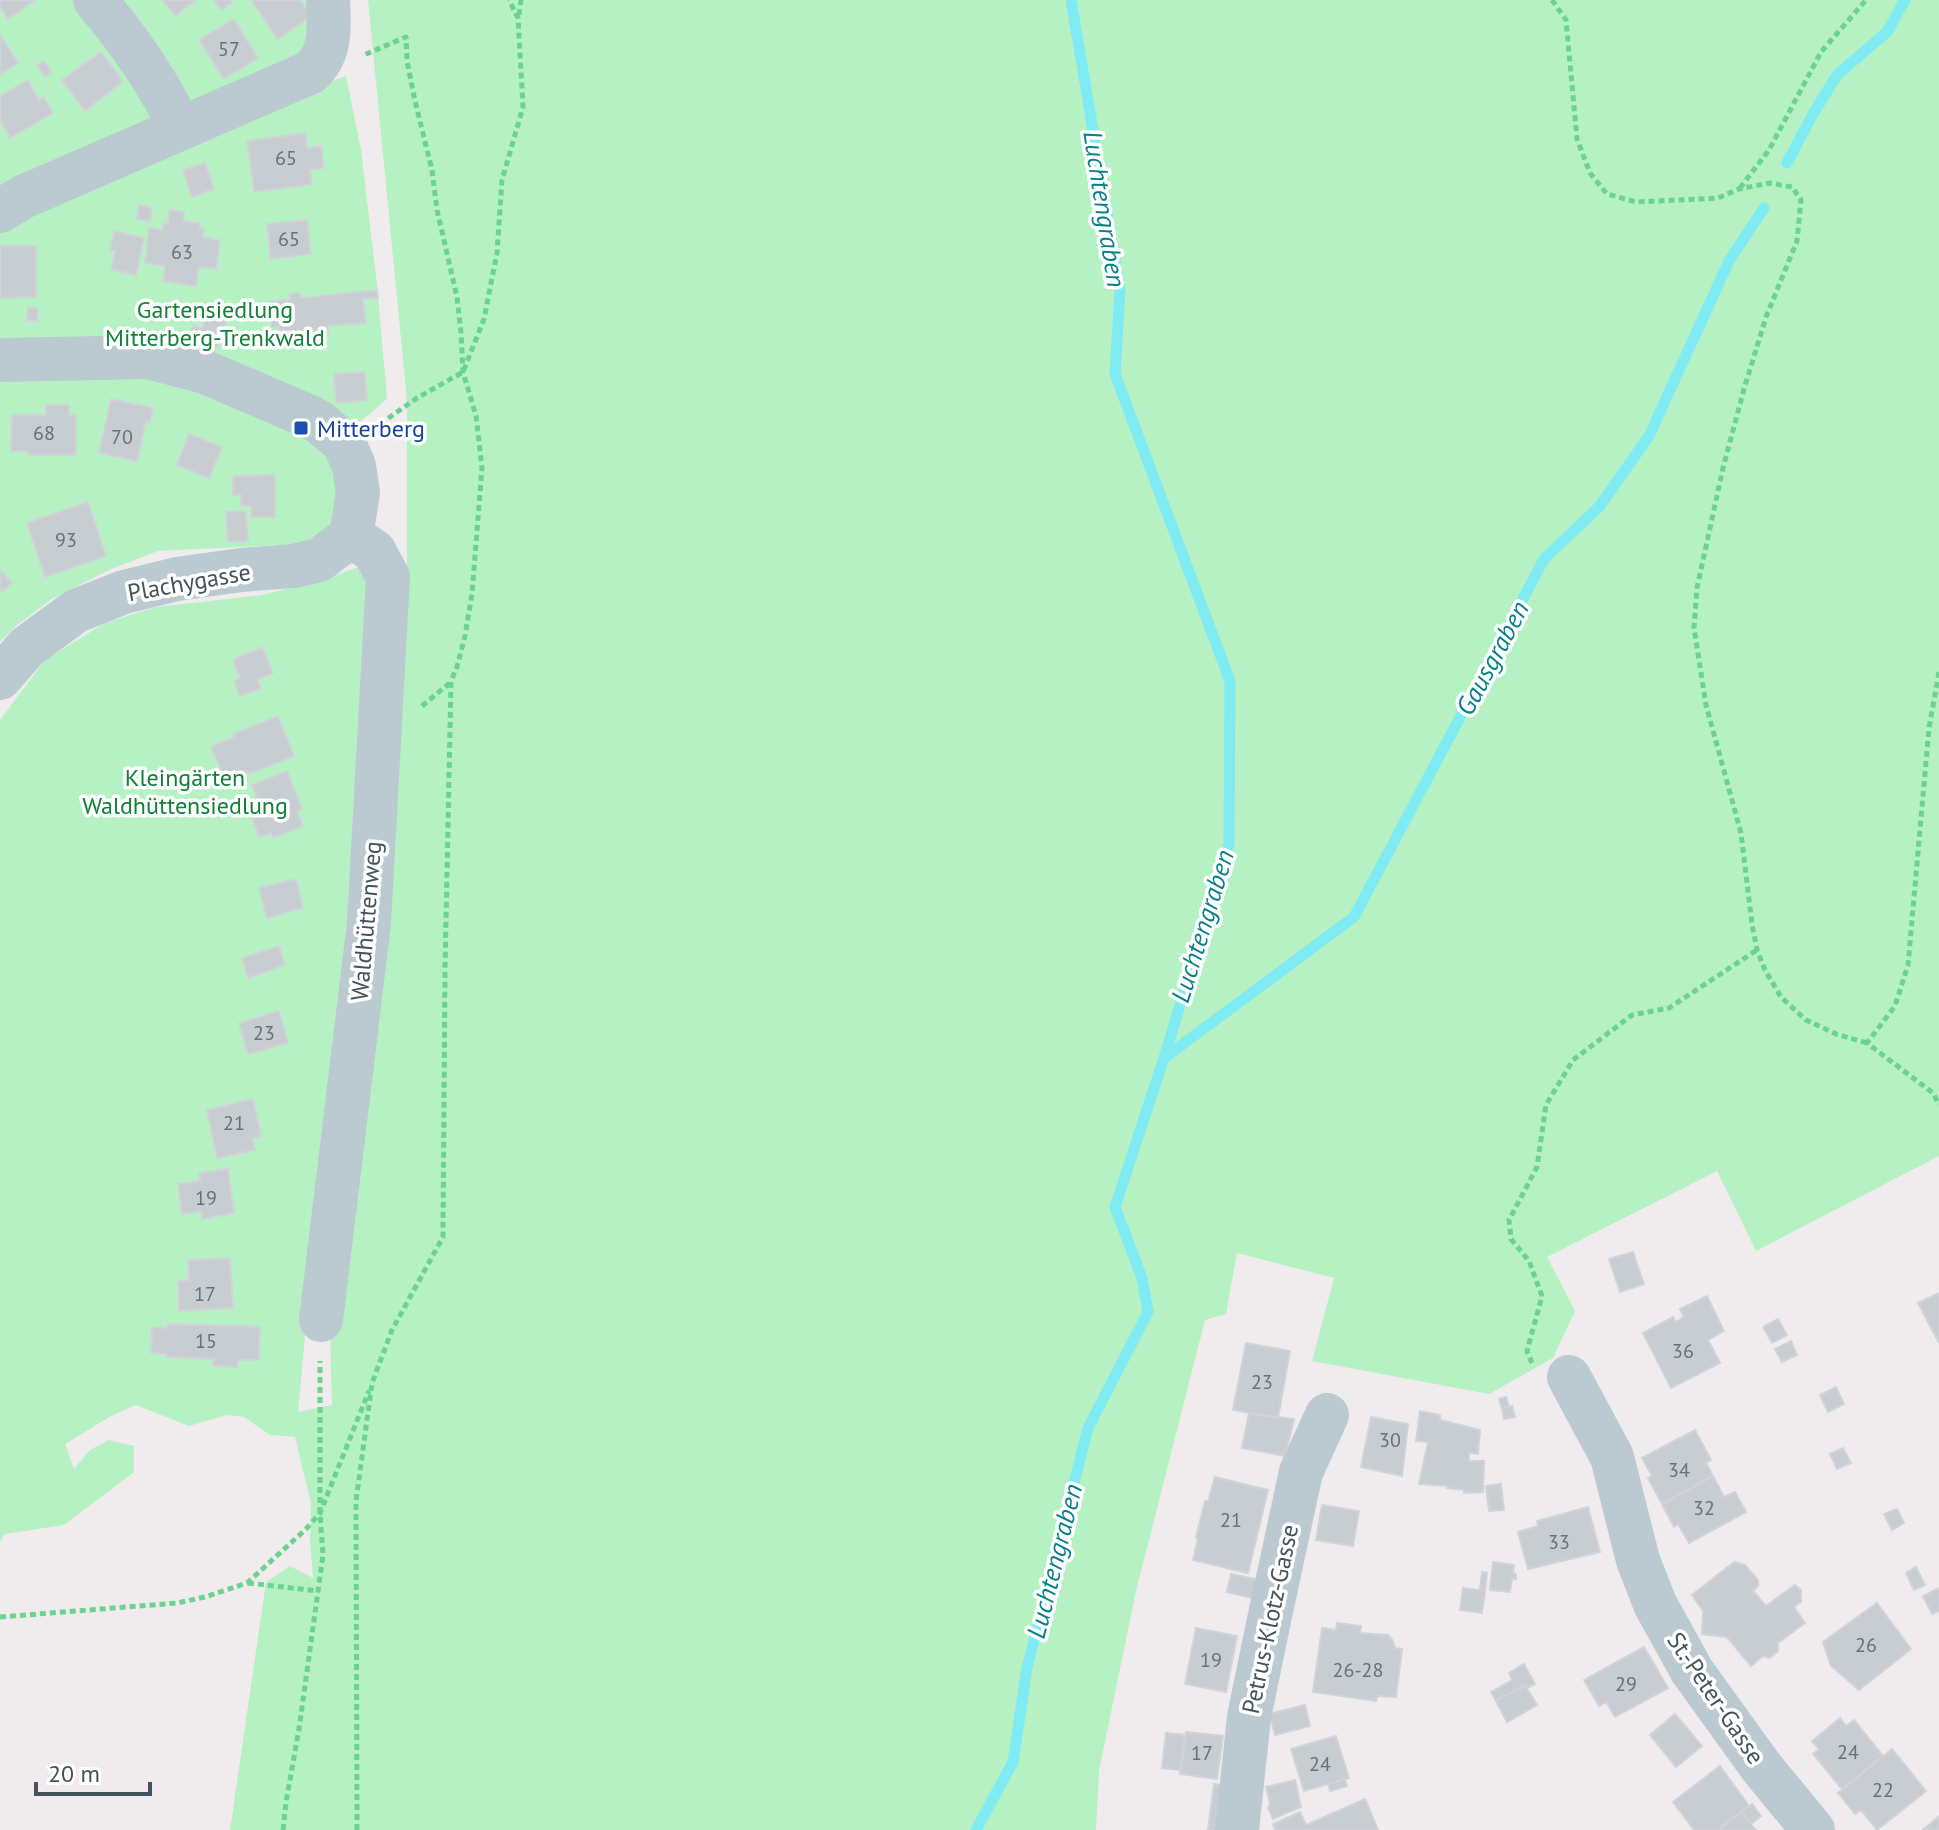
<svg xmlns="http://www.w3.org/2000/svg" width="1939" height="1830" font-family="'PT Sans',sans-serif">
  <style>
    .green { fill: #b6f1c4 }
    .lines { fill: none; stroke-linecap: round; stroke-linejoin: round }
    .stream { stroke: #80ebf2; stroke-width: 11 }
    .building { fill: #c8cdd2; stroke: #d0d4d9; stroke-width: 2 }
    .path { stroke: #6cd290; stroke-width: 5; stroke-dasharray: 6 4; stroke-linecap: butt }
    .minor { stroke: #bbcad0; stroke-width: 44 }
    .transit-dot { fill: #1a4fb4; stroke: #fff; stroke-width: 3 }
    .labels { text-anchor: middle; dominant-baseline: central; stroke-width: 7; stroke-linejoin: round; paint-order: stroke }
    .number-label { font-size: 20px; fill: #647279 }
    .park-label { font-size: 24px; fill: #108137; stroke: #fff }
    .transit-label { font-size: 24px; fill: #164399; stroke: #fff; text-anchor: start }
    .street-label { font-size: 24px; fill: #43535b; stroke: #fff }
    .water-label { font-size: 26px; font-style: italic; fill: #068088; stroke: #fff }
  </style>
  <rect width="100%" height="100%" fill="#f0eced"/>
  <path class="green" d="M0 0H318L287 97 346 76 361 150 377 284 387 398 370 414 326 446 343 477 337 528 303 544 158 551 111 569 52 599 17 625 0 642Z
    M368 0H1939V1156L1756 1251 1717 1171 1547 1257 1575 1311 1553 1358 1489 1394 1312 1361 1334 1278 1237 1253 1226 1314 1205 1320 1136 1591 1099 1771 1096 1830H230L266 1582 290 1566 313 1578 310 1540 311 1503 295 1437 270 1435 244 1417 227 1415 189 1426 136 1405 111 1416 65 1444 74 1469 90 1450 109 1440 134 1446V1472L64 1525 5 1534 0 1541V720L45 660 105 623 156 607 262 595 315 582 368 564 373 693 326 1112 298 1412 332 1405 330 1334 407 575V401Z"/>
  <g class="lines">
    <path class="stream" d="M1787 163 1813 114 1837 75 1887 32 1905 0
      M1164 1058 1354 917 1544 559 1599 507 1649 436 1729 261 1764 208
      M976 1830 1013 1762 1027 1668 1088 1428 1148 1312 1142 1278 1115 1207 1164 1058 1229 844 1230 681 1115 374 1120 290 1071 0"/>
  </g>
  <path class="building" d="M0 0H35L8 19 0 7Z
    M162 0H195L176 16Z
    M214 0H230L232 3 221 10Z
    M251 0H300L311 16 278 39Z
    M234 19 258 58 224 79 199 40Z
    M0 35 18 63 0 74Z
    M101 52 123 81 85 111 62 80Z
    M44 61 51 72 45 77 37 66Z
    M28 80 39 100 44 97 53 113 10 138 0 120V96Z
    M305 133 307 148 321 146 324 168 310 170 312 184 254 192 247 141Z
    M205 163 214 189 192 197 183 170Z
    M139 205 152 207 150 221 137 219Z
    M169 210 184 212 183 221 200 223 199 229H204L202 237 220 240 216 269 199 267 196 286 163 281 165 266 145 263 149 228 162 230 163 224H168Z
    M307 220 311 254 271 259 267 224Z
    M114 231 144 238 136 275 111 269 115 251 110 250Z
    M0 246H36V297L0 298Z
    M377 290 378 298 363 299 366 323 327 326 328 335 280 340 279 326 271 327 268 302 290 300V294L300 293 301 298Z
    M28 307 38 308 37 321 27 320Z
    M216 309 228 313 218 348 186 341 194 325 202 328 209 314 212 315Z
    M365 372 367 400 336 403 334 374Z
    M111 399 153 408 150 422 146 421 137 461 99 453Z
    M46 405H69V415H76V455H28V451H11L12 415H46Z
    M189 434 222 447 209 478 177 465Z
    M275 475V517H251V506H241V495H233V476Z
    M88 502 106 556 45 577 27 523Z
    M246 511 248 541 228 542 226 512Z
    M0 570 12 583 0 593Z
    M262 647 273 673 257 680 261 688 240 696 234 681 240 678 233 660Z
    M278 716 294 756 249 774 248 771 225 781 211 747 234 737 233 734Z
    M287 771 302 809 297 811 303 826 273 838 271 833 259 837 252 818 263 814 252 785Z
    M296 879 303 908 267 918 259 888Z
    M279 946 285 965 248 978 242 958Z
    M279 1011 288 1043 248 1054 239 1023Z
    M253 1099 261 1136 253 1138 255 1150 217 1158 207 1110Z
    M228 1169 234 1213 202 1219 201 1211 182 1214 178 1184 200 1181 199 1173Z
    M1633 1252 1644 1284 1620 1292 1609 1259Z
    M230 1258 233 1308 179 1311 178 1281 189 1280 188 1260Z
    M1939 1293V1343L1918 1303Z
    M1707 1296 1724 1331 1708 1340 1720 1363 1671 1388 1643 1333 1673 1317 1676 1322 1684 1317 1680 1309Z
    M1778 1319 1787 1335 1772 1343 1763 1327Z
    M168 1324 260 1327 259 1360H238L237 1367 213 1366 214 1359 166 1357V1354L151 1353 152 1327 168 1328Z
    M1791 1341 1797 1355 1782 1362 1775 1349Z
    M1246 1343 1290 1351 1278 1418 1233 1410Z
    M1836 1387 1844 1404 1828 1412 1820 1395Z
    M1506 1397 1509 1407 1502 1409 1499 1399Z
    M1512 1406 1515 1417 1504 1419 1502 1409Z
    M1420 1411 1440 1415V1420L1480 1430 1478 1454 1469 1453V1461H1484L1483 1492 1464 1493V1490L1447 1488 1448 1486 1419 1484 1428 1442 1416 1441Z
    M1249 1413 1294 1419 1285 1456 1242 1448Z
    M1371 1417 1408 1424 1402 1476 1361 1467Z
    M1695 1430 1711 1460 1706 1463 1713 1476 1662 1504 1648 1478 1652 1476 1642 1458Z
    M1843 1448 1851 1463 1837 1469 1830 1454Z
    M1713 1476 1724 1497 1735 1492 1746 1512 1689 1543 1678 1524 1674 1527 1662 1504Z
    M1215 1477 1268 1490 1248 1573 1193 1560 1198 1539 1196 1537 1205 1501 1208 1502Z
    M1501 1484 1504 1510 1489 1511 1486 1486Z
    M1322 1505 1359 1511 1353 1546 1316 1540Z
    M1588 1507 1600 1552 1528 1569 1518 1532 1538 1526 1537 1521Z
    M1897 1509 1904 1523 1892 1530 1884 1514Z
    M1493 1562 1514 1565 1513 1573 1516 1574V1579L1512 1578 1510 1592 1490 1590Z
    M1734 1562 1745 1565 1758 1580V1586L1753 1591 1766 1606 1795 1585 1801 1590V1602L1794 1607 1805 1623 1778 1643V1651L1770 1658 1763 1656 1751 1666 1727 1637 1702 1634 1703 1611 1692 1595Z
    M1916 1567 1925 1585 1914 1590 1906 1573Z
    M1482 1572 1487 1573 1485 1591 1480 1590Z
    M1231 1574 1260 1580 1256 1599 1227 1592Z
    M1463 1588 1485 1591 1482 1613 1460 1610Z
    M1939 1588V1611L1932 1614 1923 1596Z
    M1877 1603 1911 1649 1859 1690 1831 1666 1823 1642Z
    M1337 1623 1361 1626 1360 1633 1388 1635 1393 1641 1395 1648 1402 1649 1396 1697 1377 1696 1376 1701 1313 1692 1322 1628 1336 1630Z
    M1196 1628 1237 1636 1226 1692 1185 1684Z
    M1644 1647 1668 1688 1615 1717 1606 1702 1599 1706 1584 1680Z
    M1524 1664 1535 1684 1527 1688 1525 1685 1496 1701 1491 1692 1512 1680 1509 1673Z
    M1525 1685 1537 1705 1507 1722 1496 1701Z
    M1305 1705 1310 1726 1275 1735 1269 1714Z
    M1675 1714 1702 1746 1676 1767 1650 1735Z
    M1840 1718 1846 1726 1854 1720 1883 1756 1842 1789 1813 1754 1819 1749 1812 1741Z
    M1186 1732 1223 1736 1217 1779 1180 1774Z
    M1166 1733 1185 1735 1180 1770 1162 1768Z
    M1336 1736 1349 1778 1304 1791 1291 1749Z
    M1892 1749 1926 1791 1877 1830 1861 1810 1855 1814 1838 1793Z
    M1720 1766 1749 1806 1718 1830H1694L1673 1802Z
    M1345 1779 1347 1786 1330 1791 1328 1784Z
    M1295 1780 1301 1807 1273 1819 1268 1808 1270 1803 1266 1787Z
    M1214 1784 1224 1785 1218 1830H1208Z
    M1365 1799 1378 1830H1275L1273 1824 1300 1812 1306 1825Z
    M1752 1804 1761 1816 1751 1824 1741 1812Z
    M1741 1812 1756 1830H1718Z
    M1939 1816V1830H1923Z"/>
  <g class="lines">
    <path class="path" d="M1552 0 1566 20 1577 139 1590 173 1607 194 1636 202 1718 198 1739 189 1770 183 1792 187 1801 200 1797 241 1766 317 1744 389 1723 468 1697 588 1694 628 1706 705 1741 833 1752 924 1757 950 1765 970 1781 997 1806 1020 1836 1034 1867 1043
      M519 15 521 0
      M1740 188 1769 150 1821 52 1866 0
      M380 424 417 398 463 372 484 319 497 253 502 180 523 107 518 18 509 0
      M1939 672 1929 728 1908 965 1895 1006 1867 1043 1933 1093 1939 1105
      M422 706 451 682
      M1532 1363 1527 1351 1542 1296 1529 1261 1511 1239 1509 1220 1537 1167 1546 1105 1573 1060 1632 1015 1669 1008 1757 950
      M248 1583 318 1591
      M0 1617 177 1603 205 1597 247 1583 306 1529 320 1513 369 1391
      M283 1830 286 1802 299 1729 323 1555 320 1513V1361
      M357 1830 356 1501 372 1383 392 1330 443 1237 445 969 451 681 457 667 465 636 472 594 482 468 476 416 463 372 461 333 457 297 437 210 432 170 415 101 407 61 406 37 364 55"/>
    <path class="minor" d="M95 0C129 40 158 81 180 128
      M0 211 23 197 311 72C332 52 329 27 328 0
      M0 360 148 357 205 372 310 417 319 422 344 443 354 466 358 493 351 536
      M0 678 27 647 76 611 124 592 177 579 241 570 294 566 319 560 351 536
      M321 1320 369 923 388 577 374 551 351 536
      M1569 1377 1612 1457 1638 1560 1655 1604 1692 1671 1762 1768 1813 1830
      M1237 1830 1249 1717 1269 1620 1301 1472 1327 1415"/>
  </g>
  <rect class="transit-dot" x="293" y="420" width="16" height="16" rx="4"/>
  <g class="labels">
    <g class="number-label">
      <text x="229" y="49">57</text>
      <text x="286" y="158">65</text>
      <text x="289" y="239">65</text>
      <text x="182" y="252">63</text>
      <text x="44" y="433">68</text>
      <text x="122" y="437">70</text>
      <text x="66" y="540">93</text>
      <text x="264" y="1033">23</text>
      <text x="234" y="1123">21</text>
      <text x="206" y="1198">19</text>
      <text x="205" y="1294">17</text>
      <text x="206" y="1341">15</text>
      <text x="1683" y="1351">36</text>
      <text x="1262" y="1382">23</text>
      <text x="1390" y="1440">30</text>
      <text x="1679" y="1470">34</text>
      <text x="1704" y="1508">32</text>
      <text x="1231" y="1520">21</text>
      <text x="1559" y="1542">33</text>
      <text x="1866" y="1645">26</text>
      <text x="1211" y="1660">19</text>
      <text x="1358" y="1670">26-28</text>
      <text x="1626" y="1684">29</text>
      <text x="1848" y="1752">24</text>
      <text x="1202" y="1753">17</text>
      <text x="1320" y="1764">24</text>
      <text x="1883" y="1790">22</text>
    </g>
    <g class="park-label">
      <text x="215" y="309">Gartensiedlung<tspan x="215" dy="28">Mitterberg-Trenkwald</tspan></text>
      <text x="185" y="777">Kleingärten<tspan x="185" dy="28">Waldhüttensiedlung</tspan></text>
    </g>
    <g class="transit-label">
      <text x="317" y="428">Mitterberg</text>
    </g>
    <g class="street-label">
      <text transform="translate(189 582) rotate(-10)">Plachygasse</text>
      <text transform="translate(366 921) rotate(-85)">Waldhüttenweg</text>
      <text transform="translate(1270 1619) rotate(-78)">Petrus-Klotz-Gasse</text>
      <text transform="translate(1716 1698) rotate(56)">St.-Peter-Gasse</text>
    </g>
    <g class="water-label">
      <text transform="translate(1105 209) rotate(81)">Luchtengraben</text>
      <text transform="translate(1492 658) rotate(-62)">Gausgraben</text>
      <text transform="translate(1202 926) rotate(-73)">Luchtengraben</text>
      <text transform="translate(1054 1561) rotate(-76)">Luchtengraben</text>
    </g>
  </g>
  <path d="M36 1782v12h114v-12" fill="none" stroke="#43535b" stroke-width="4"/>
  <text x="48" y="1782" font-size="24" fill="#43535b" stroke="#ffffff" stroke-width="6" paint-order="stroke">20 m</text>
</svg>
